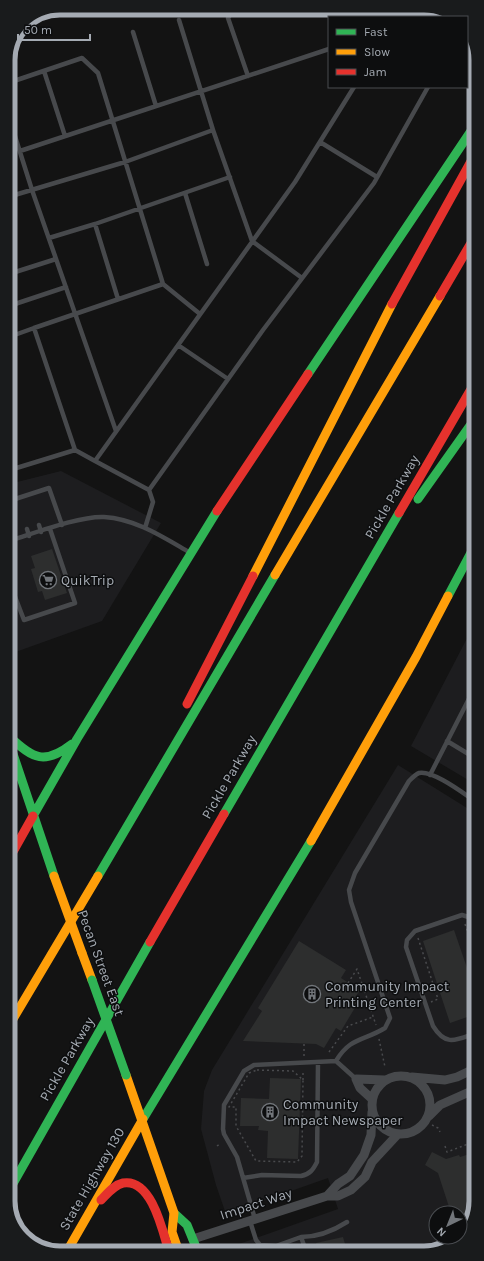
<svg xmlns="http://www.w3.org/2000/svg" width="484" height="1261" font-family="Karla,sans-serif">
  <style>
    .built { fill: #1d1d1f }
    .building { fill: #2d2e2e }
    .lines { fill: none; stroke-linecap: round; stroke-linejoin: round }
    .path { stroke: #494a4d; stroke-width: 1.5; stroke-dasharray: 2 3; stroke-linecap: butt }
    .lane { stroke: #47494c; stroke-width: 4.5 }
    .street { stroke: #47494c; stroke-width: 9 }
    .fast { stroke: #30b455; stroke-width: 9 }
    .slow { stroke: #ff9f0a; stroke-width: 9 }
    .jam { stroke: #e5322d; stroke-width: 9 }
    .fast-bridge { stroke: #30b455; stroke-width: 9 }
    .slow-bridge { stroke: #ff9f0a; stroke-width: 9 }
    .labels { text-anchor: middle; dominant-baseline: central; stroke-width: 3; stroke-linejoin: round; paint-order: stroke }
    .street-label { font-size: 14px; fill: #a5abb3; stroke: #0d0e0f }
    .poi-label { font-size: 14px; fill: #a5abb3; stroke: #0d0e0f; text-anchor: start }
    .rim { fill: none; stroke: #a5abb3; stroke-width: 5 }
  </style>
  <rect width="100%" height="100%" fill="#131313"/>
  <path class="built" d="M61 471 161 523 102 621 10 654 9 484Z
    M475 623V784L411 746Z
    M398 765 475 813 476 1201 465 1232 460 1236V1213H436V1237H459L440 1250 225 1252V1249L338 1209 328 1178 226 1214 216 1185 201 1129 204 1091 212 1070Z"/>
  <path class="building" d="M52 549 67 593 45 600 42 591 38 592 31 569 35 568 31 556Z
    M454 930 476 994V1014L450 1023 423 941Z
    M299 941 346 970 341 978 360 990 354 999 359 1001 341 1031 336 1028 324 1048 316 1044 243 1041 262 1011 258 1008Z
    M270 1078 301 1079 298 1159 267 1158 268 1131 258 1130 259 1126H240L241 1098 269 1099Z
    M432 1152 446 1159 459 1155 460 1157 476 1152V1201L465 1232 460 1236V1213H451L438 1173 425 1165Z
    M343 1237 347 1251H319L316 1243Z
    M292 1244 294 1251H282L281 1248Z"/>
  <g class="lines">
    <path class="path" d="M465 924 475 953
      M418 938 438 999 431 1002
      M348 983 357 969 376 1025
      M379 1039 385 1067
      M329 1052 348 1026 373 1017
      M304 1056V1043
      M257 1070 293 1071 303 1080 302 1156 297 1162 256 1161 236 1126V1107H229L249 1073Z
      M303 1080V1070
      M432 1125 438 1128 440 1132
      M217 1146 221 1143
      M445 1146 447 1152 476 1141"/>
    <path class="lane" d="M237 8 234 9 228 18 248 76
      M365 8 368 17
      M133 32 156 106
      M44 71 65 136
      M8 83 82 58 98 73 163 284
      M8 114 32 190 116 431
      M213 130 252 241 302 278
      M320 142 377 177
      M20 151 329 49
      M185 193 207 264
      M8 197 125 162 213 130 179 20
      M95 224 230 177
      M49 238 95 224 118 299
      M9 274 56 259
      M9 306 66 287
      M34 328 163 284 200 314
      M9 337 34 328 75 450 95 461
      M178 345 228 379
      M10 470 75 450
      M149 490 263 330 374 183 428 87
      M9 501 49 488 62 525
      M39 525 41 532
      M145 528 153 502 149 490 95 461 295 182 354 87
      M27 529 29 536
      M10 534 12 540
      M9 541C35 533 79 516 104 517 136 519 163 537 189 552
      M9 581 24 620 75 603 50 529
      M447 741 475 758
      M430 775 475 687
      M475 919 462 915 415 931 407 940 406 947 433 1026C446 1047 456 1040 476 1033
      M336 1061C350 1037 364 1041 385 1028L390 1018 351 902 349 890 355 873 409 781C412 778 416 774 419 773 433 770 463 793 475 801
      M243 1178 262 1175 301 1176C310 1174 313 1170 317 1162L318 1062
      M255 1219 237 1157 224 1134 223 1129 224 1105 244 1071 254 1065 336 1061 356 1079
      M250 1221 256 1240 260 1245 276 1246
      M278 1251 276 1246 301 1237
      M306 1251 301 1237C318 1237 333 1231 347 1222"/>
    <path class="street" d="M372 1105a29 29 0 1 1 58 0a29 29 0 1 1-58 0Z
      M412 1077 445 1080 457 1077 476 1068
      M372 1099 360 1088 356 1079 385 1080
      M429 1116 440 1105 476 1089
      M327 1196 338 1184 350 1176 364 1155 371 1135 372 1112
      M193 1239 327 1196H338L351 1190 365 1177 372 1162 398 1134"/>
    <path class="fast" d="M308 374 473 128
      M418 499 474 420
      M448 596 474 547
      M10 737C33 759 45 765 72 744
      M10 745 54 876
      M224 814 399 513
      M33 816 77 739 217 511
      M98 876 275 575
      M143 1119 311 841
      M11 1187 150 942
      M174 1213 187 1225 198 1252"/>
    <path class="slow" d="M275 575 440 296
      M253 576 392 304
      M311 841 416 657 448 596
      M82 953 92 980
      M10 1024 98 876
      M126 1075 174 1213 172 1232 179 1252
      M66 1253 143 1119"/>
    <path class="jam" d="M440 296 474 238
      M392 304 474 156
      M217 511 308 374
      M399 513 474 384
      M187 704 253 576
      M10 857 33 816
      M150 942 224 814
      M101 1200C107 1194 114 1185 123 1183 152 1178 163 1232 169 1252"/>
    <path class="fast-bridge" d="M92 980 126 1075"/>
    <path class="slow-bridge" d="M54 876 82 953"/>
  </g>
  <defs>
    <g id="supermarket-ring" transform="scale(0.9)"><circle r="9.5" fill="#0d0e0f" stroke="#72767b" stroke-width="1.5"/><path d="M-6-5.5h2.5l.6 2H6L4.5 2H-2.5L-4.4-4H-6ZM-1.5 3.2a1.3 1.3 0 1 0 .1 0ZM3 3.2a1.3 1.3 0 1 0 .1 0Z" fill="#72767b"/></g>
    <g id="building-ring" transform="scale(0.9)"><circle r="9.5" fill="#0d0e0f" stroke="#72767b" stroke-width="1.5"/><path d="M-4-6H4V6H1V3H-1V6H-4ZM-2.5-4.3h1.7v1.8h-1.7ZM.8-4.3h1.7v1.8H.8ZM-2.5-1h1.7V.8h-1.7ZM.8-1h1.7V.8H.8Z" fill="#72767b"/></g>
  </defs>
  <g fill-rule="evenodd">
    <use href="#supermarket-ring" x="48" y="580"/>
    <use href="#building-ring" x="312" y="994"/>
    <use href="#building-ring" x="270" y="1112"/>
  </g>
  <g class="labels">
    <g class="street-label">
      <text transform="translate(392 497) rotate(-60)">Pickle Parkway</text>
      <text transform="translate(229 777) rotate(-60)">Pickle Parkway</text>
      <text transform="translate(101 963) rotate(70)">Pecan Street East</text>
      <text transform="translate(67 1059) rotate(-60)">Pickle Parkway</text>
      <text transform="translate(92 1179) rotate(-60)">State Highway 130</text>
      <text transform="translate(256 1204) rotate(-18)">Impact Way</text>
    </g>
    <g class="poi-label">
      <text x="61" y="580">QuikTrip</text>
      <text x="325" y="986">Community Impact<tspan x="325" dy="16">Printing Center</tspan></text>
      <text x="283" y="1104">Community<tspan x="283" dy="16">Impact Newspaper</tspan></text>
    </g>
  </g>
  <path d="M0 0H484V1261H0ZM60 15H424A45 45 0 0 1 469 60V1201A45 45 0 0 1 424 1246H60A45 45 0 0 1 15 1201V60A45 45 0 0 1 60 15Z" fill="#191b1c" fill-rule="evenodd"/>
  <path class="rim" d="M60 15H424A45 45 0 0 1 469 60V1201A45 45 0 0 1 424 1246H60A45 45 0 0 1 15 1201V60A45 45 0 0 1 60 15Z"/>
  <rect x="328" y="16" width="140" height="72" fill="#0d0e0f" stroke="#4a4d51"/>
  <rect x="336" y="29" width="20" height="6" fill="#30b455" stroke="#4a4d51"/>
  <text x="364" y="36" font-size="12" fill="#a5abb3">Fast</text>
  <rect x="336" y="49" width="20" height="6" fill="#ff9f0a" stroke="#4a4d51"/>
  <text x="364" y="56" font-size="12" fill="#a5abb3">Slow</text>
  <rect x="336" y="69" width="20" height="6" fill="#e5322d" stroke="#4a4d51"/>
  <text x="364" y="76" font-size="12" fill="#a5abb3">Jam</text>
  <g transform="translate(448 1225) rotate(223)"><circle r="19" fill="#0d0e0f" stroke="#4a4d51"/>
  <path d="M0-3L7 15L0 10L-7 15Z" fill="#72767b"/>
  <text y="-6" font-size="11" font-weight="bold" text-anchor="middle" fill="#a5abb3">N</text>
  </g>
  <path d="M18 34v6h72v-6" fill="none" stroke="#a5abb3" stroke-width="2"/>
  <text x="24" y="34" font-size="12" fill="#a5abb3" stroke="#0d0e0f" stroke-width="3" paint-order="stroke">50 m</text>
</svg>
